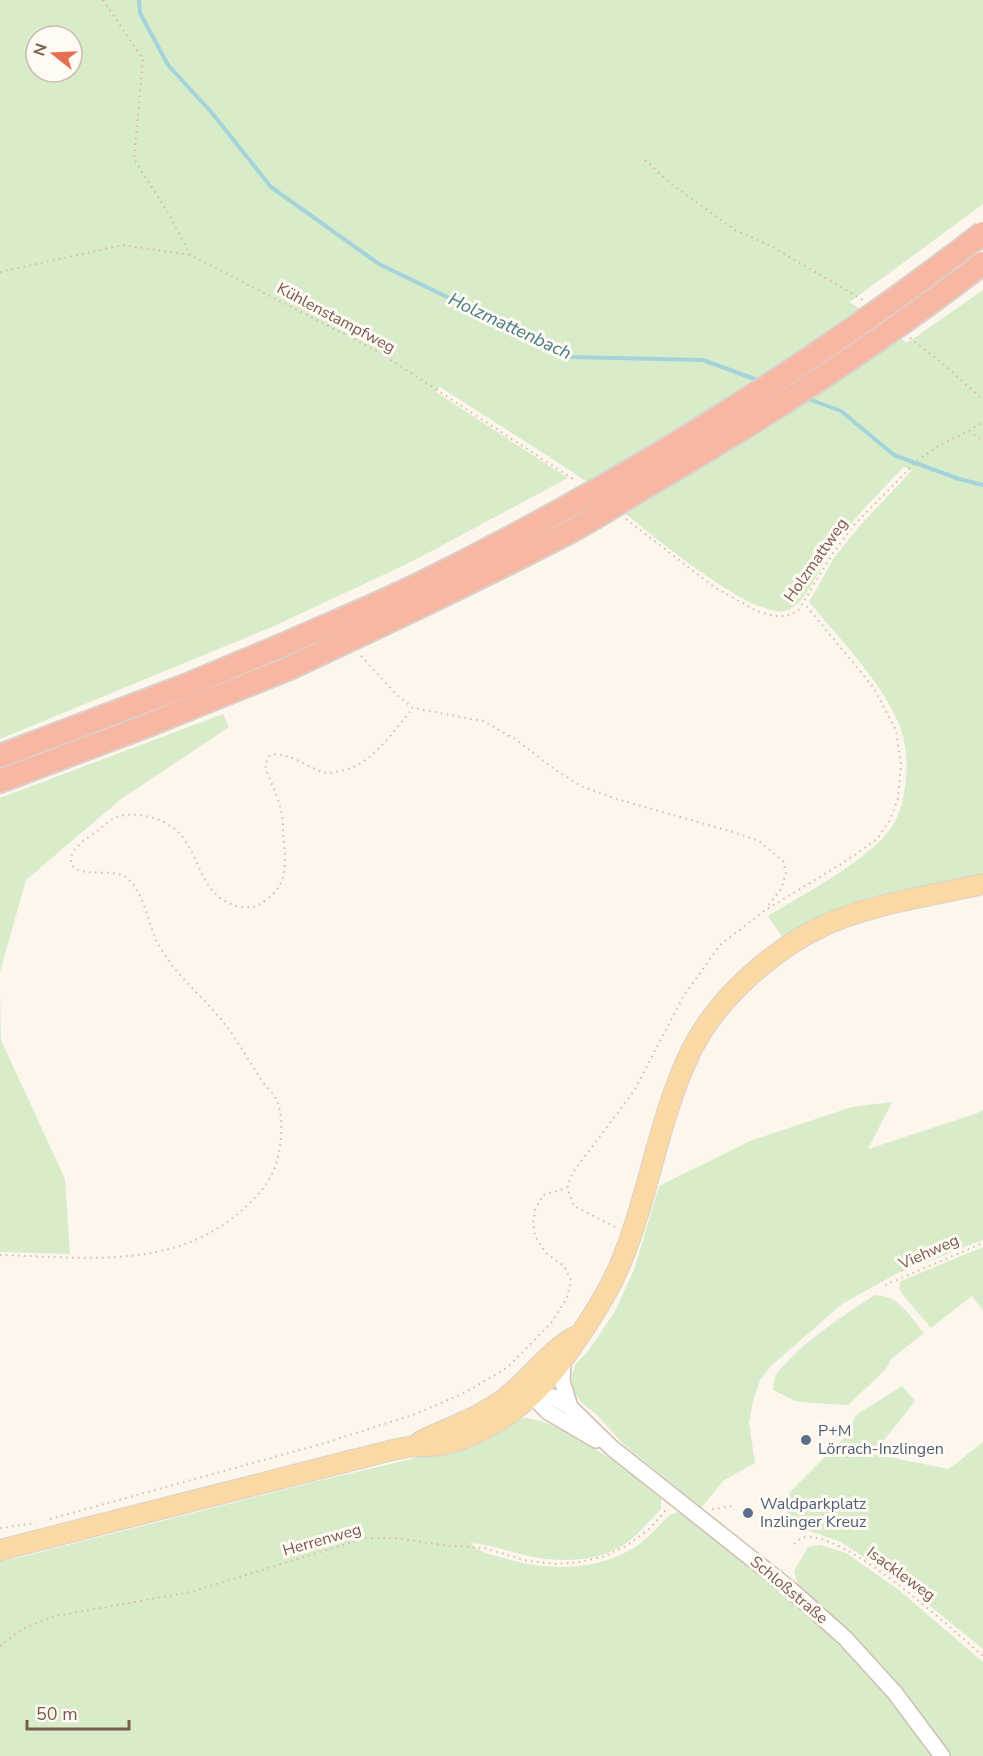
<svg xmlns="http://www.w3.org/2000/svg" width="983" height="1756" font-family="'Nunito Sans',sans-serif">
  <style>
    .green { fill: #d8ecc9; fill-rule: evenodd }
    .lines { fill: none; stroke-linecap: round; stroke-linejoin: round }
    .stream { stroke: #a5d3da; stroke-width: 4 }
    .tertiary-casing { stroke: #d1beb0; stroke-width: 18 }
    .primary-casing { stroke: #dad1cd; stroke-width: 22 }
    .motorway-casing { stroke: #dad1cd; stroke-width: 26 }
    .path { stroke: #d9b8a5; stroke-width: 2; stroke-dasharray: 1.5 4.5; stroke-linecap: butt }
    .tertiary { stroke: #fff; stroke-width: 15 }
    .primary { stroke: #fbd9a5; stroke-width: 20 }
    .motorway { stroke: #f7b7a3; stroke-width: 22 }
    .motorway-bridge-casing { stroke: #dad1cd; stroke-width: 26; stroke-linecap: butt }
    .motorway-bridge { stroke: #f7b7a3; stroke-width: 22 }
    .service-dot { fill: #5c6f8a; stroke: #fffaf3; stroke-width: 2 }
    .labels { text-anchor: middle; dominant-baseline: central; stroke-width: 6; stroke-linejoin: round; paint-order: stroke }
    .street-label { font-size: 16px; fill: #7a5c4d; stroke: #fffaf3 }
    .service-label { font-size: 16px; fill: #4e5e75; stroke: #fffaf3; text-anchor: start }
    .water-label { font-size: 18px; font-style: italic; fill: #437c86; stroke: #fffaf3 }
  </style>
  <rect width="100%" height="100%" fill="#fdf6ec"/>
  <path class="green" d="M0 0H983V204L850 302 907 343 983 290V876L785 941 768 916C805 893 847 872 879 842 895 827 903 808 905 786 908 767 907 746 900 727 884 684 839 638 809 602L834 558 857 529 912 470 904 467C878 494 850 521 830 552 819 569 806 603 788 610 748 625 612 499 574 473 530 444 485 416 440 387L436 392 568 478 411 562 272 627 0 739ZM36 36H72V72H36Z
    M223 714 229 727 121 799 26 880 0 972V798Z
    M0 995 1 1040 65 1179 70 1254 0 1252Z
    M892 1102 868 1149 975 1114 983 1110V1240L896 1274 842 1304 771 1366 760 1380 753 1401 749 1423 755 1463 724 1480 701 1508 625 1446 596 1414 581 1402 574 1392 571 1379 575 1365 588 1351 614 1313 634 1270 659 1186 750 1141 852 1107Z
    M983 1247V1311L972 1296 931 1328 902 1294 899 1288 901 1281Z
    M875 1295C900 1296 909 1315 924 1333L891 1359 886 1369 848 1405 811 1403 795 1401 773 1390C774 1384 774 1376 778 1372 800 1344 845 1314 875 1295Z
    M902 1386 915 1401 873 1454 949 1469 983 1442V1649L903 1584 841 1542 804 1529 793 1522 784 1508 790 1492 846 1436 856 1415Z
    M527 1418C548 1421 564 1431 582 1442 612 1458 638 1474 661 1499V1509C651 1519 640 1533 628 1542 601 1562 561 1563 529 1556 509 1552 490 1544 470 1543 480 1554 497 1556 511 1560 551 1571 596 1570 632 1549 646 1541 658 1526 670 1515L678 1512 687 1517 789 1599 798 1586 794 1571 808 1547 820 1545 846 1553 899 1590 983 1662V1756H0V1561L17 1558 314 1482 441 1452 515 1419Z"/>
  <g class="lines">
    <path class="stream" d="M139 0 140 13 168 65 212 113 271 187 379 264 571 357 703 360 760 381
      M806 398 841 411 894 455 959 479 983 485"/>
    <g class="tertiary-casing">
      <path id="tertiary" d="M563 1362 562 1381 570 1407
        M531 1395 553 1397 570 1407 612 1448 790 1589 845 1638 895 1693 942 1756
        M531 1395 548 1412 596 1440"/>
    </g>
    <g class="primary-casing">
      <path id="primary" d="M421 1441C448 1428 480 1417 504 1399 529 1380 547 1353 574 1337
        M0 1550 353 1460C371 1456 389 1450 408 1447 420 1445 433 1447 445 1444 464 1440 484 1430 500 1420 535 1398 560 1366 582 1332 596 1311 609 1290 619 1267 649 1197 658 1119 691 1051 716 1000 771 951 821 927 868 904 931 896 983 884"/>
    </g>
    <g class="motorway-casing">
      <path id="motorway" d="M0 756 185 686 283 645
        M0 781 151 724 292 667"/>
    </g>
    <path class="path" d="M103 0 143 59 134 159 170 216 190 255
      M645 160 670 183 735 230 771 246 863 300
      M0 272 123 245 190 255 379 352 576 481
      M910 338 948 368 983 400
      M969 431 983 422
      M626 519 714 587 757 611 773 616H786L798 611 831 556 854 525 918 460 940 445 969 431 983 441
      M361 656 396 694 413 708 483 721 515 739 554 769 581 786 620 800 733 832 759 841 783 861 786 873 781 889 766 908
      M615 1227 574 1206 567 1188 573 1172 634 1091 683 997 720 945 764 911 846 861 877 839 890 820 898 798 901 766 896 730 873 687 804 603
      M0 1255C84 1257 173 1271 241 1211 254 1200 266 1187 273 1172 281 1153 285 1121 277 1101 274 1093 265 1086 260 1078 249 1061 239 1043 227 1027 210 1004 188 986 171 964 166 956 160 948 156 940 148 921 142 886 124 876 110 868 70 880 71 859 72 847 88 838 97 831 103 827 109 820 115 818 130 811 155 816 169 825 192 838 196 870 212 890 221 901 237 909 251 907 257 907 260 904 266 900 289 884 286 861 283 835 283 826 283 816 280 807 277 793 269 780 265 765L270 755C289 752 304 765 322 772 328 774 334 772 340 771 373 765 392 732 413 708
      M885 1285 983 1243
      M712 1509 734 1506
      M50 1519 325 1443 418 1413 466 1392 508 1367 551 1323 567 1298 571 1280 564 1266 546 1253 535 1236 533 1223 535 1210 543 1195 567 1188
      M0 1528 36 1523
      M794 1544C797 1542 799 1539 802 1538 840 1526 953 1630 983 1656
      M0 1646 22 1629 55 1616 191 1592 365 1538H396L442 1545 484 1548 528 1561 557 1564 581 1562 605 1556 628 1545 649 1529 666 1510"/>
    <use href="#tertiary" class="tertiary"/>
    <use href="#primary" class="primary"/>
    <use href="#motorway" class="motorway"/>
    <g class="motorway-bridge-casing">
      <path id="motorway-bridge" d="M283 645C330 624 378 605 424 582 620 485 810 367 983 233
        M292 667C385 623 478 580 569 532 602 514 634 493 667 474 776 410 883 340 983 263"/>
    </g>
    <use href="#motorway-bridge" class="motorway-bridge"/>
  </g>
  <g class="service-dot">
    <circle cx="806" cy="1440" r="6"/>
    <circle cx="748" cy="1513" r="6"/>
  </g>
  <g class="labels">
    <g class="street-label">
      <text transform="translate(336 318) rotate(28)">Kühlenstampfweg</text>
      <text transform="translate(816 560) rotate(-55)">Holzmattweg</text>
      <text transform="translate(929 1252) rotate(-24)">Viehweg</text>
      <text transform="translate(322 1540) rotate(-16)">Herrenweg</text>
      <text transform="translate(901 1574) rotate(36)">Isackleweg</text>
      <text transform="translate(789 1590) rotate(40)">Schloßstraße</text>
    </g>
    <g class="service-label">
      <text x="818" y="1431">P+M<tspan x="818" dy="18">Lörrach-Inzlingen</tspan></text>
      <text x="760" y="1504">Waldparkplatz<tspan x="760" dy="18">Inzlinger Kreuz</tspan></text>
    </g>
    <g class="water-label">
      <text transform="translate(510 326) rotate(25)">Holzmattenbach</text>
    </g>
  </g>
  <g transform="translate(54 54) rotate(288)"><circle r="28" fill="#fffaf3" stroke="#cabbb1" stroke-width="1.5"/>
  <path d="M0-4.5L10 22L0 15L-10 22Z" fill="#e76f51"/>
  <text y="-9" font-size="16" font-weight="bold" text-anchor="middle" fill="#7a5c4d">N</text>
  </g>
  <path d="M27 1720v9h102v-9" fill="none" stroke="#7a5c4d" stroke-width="3"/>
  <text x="36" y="1720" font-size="18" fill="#7a5c4d" stroke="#fffaf3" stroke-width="4.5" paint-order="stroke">50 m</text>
</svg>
